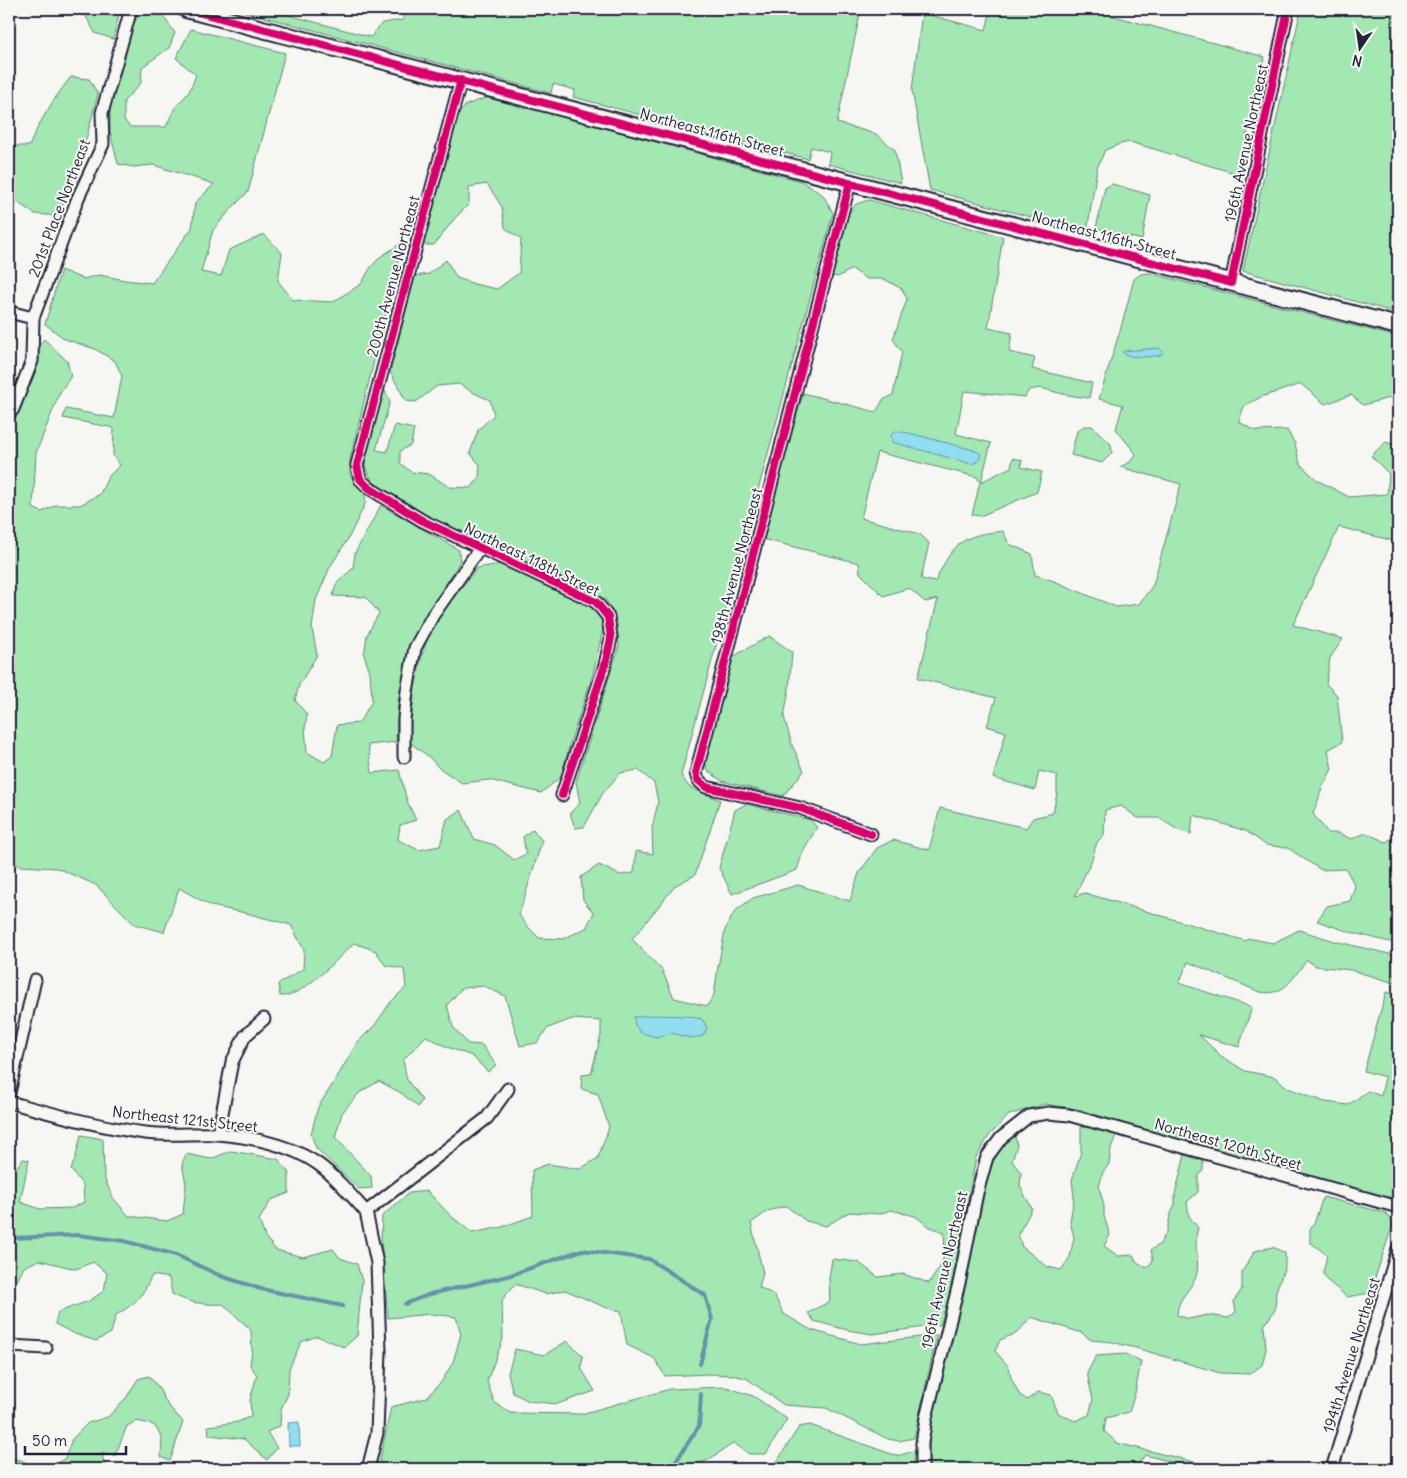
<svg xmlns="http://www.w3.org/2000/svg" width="1407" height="1478" font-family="Delius,sans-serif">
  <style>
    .green { fill: #a3e8b3; stroke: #628577 }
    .water { fill: #91def1; stroke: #6593a8 }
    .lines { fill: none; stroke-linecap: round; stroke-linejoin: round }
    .stream { stroke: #6593a8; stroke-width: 4 }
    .street-casing { stroke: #22223b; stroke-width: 15 }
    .secondary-casing { stroke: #22223b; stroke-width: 20 }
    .street { stroke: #f6f6f2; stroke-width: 11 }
    .secondary { stroke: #f6f6f2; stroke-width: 16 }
    .cycleway-casing { stroke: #f6f6f2; stroke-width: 11 }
    .cycleway { stroke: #d6006c; stroke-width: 8 }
    .labels { text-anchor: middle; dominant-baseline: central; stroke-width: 4; stroke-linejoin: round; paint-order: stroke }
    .street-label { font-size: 15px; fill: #22223b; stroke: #f6f6f2 }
  </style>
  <rect width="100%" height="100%" fill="#f6f6f2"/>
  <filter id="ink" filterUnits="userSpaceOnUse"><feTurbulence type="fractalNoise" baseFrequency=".02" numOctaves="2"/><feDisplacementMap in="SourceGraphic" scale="10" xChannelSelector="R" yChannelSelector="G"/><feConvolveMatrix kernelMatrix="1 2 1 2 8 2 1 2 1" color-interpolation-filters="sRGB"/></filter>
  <g filter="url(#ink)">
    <path class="green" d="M82 9H115L119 14 113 39 95 33Z
      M234 9H266L371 37 382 23 403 20 404 9H861L837 123 876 134 895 150 901 183 828 164 830 152 811 147 808 159 573 97 575 90 553 84 551 93Z
      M991 9H1088L1265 57 1238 174 1130 142 1120 144 1105 150 1097 168 1087 232 930 190 912 90 922 13 986 30Z
      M1301 9H1398V313L1243 271Z
      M143 12 163 16 175 33 169 48 142 67 141 83 124 101V120L130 127H166L174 109 189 92 196 75 176 58 191 29 285 53 248 192 233 207 213 230 201 272 221 276 229 250 264 234 282 253 278 281 293 300 333 302 361 284 371 267 380 257 403 242 350 459V475L364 491 366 502 349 537 330 567 316 600 312 628 317 655 299 685 295 700 307 715 305 728 307 752 324 762 332 756 337 725 359 723 372 701 370 672 364 655 367 635 379 613 366 597 333 596 336 584 353 568 355 553 381 505 459 550 460 561 410 645 398 703 396 742 368 745 372 773 399 770 407 801 416 820 400 825 398 840 419 850 440 846 447 819 461 810 474 839 495 845 514 860 526 854 523 837 533 829 542 841 519 915 529 928 539 938 563 939 586 928 594 913 583 900 581 877 599 865 620 875 634 873 636 851 653 854 652 828 658 802 654 783 638 770 620 773 603 793 584 827 575 828 570 813 580 803 576 782 619 646 617 623 606 600 546 571 444 526 385 494 371 479 365 466 366 447 383 387 390 401 376 450 387 452 395 425 414 429 411 445 400 451V463L411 472 429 474 449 487 471 488 479 478 480 465 470 453 478 430 494 415 490 400 478 395 459 384 437 386 416 402 406 401 390 372 415 276 429 274 446 260 457 278 474 284 497 289 519 273 521 239 505 228 502 207 487 184 469 187V204L455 218 434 245H423L457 116 466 105 488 97 801 181 823 195 833 213 681 775 689 787 720 800 695 875 676 885 632 939 662 970 674 998 707 1006 714 995 718 967 725 930 735 911 753 898 798 885 850 901 859 873 877 848 893 840 929 850 940 808 1026 828 1033 818 1053 813 1057 793V775L1039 771 1035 790 993 778 1006 732 987 726 996 698 918 678 938 599 925 602 909 588 883 596 860 573 859 563 762 539 803 393 876 412 883 400 893 395 902 352 893 339 907 299 902 289 884 279H867L852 269 838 277 831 276 848 214 856 204 869 200 1003 237 988 328 1012 333 1009 352 1035 358 1032 369 1092 383 1089 398 1067 395 1040 388 1029 390 1025 397 964 391 956 434 991 443 981 482 1011 467 1013 458 1022 460 1021 467 1042 472 1037 492 980 516 972 515 980 482 977 477 877 452 861 518 920 534 929 543 921 579 935 582C953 544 960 535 1003 531L1009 544 1032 554 1035 575 1054 581 1116 607 1139 604 1153 585 1181 484 1120 467 1130 462 1136 454 1116 429 1123 405 1099 399 1122 324 1134 279 1141 274 1149 273 1398 337V355L1396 358C1399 374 1399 382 1393 397L1363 405 1351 395 1325 404 1301 384 1261 397 1244 406 1239 422 1256 431 1287 430 1295 444 1300 464 1317 480 1349 497 1387 494 1389 474 1371 456 1386 442 1398 446V542L1339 527 1293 625 1343 639 1330 658 1326 684 1337 695 1342 742 1328 750 1332 769 1323 786 1313 814 1328 833H1338L1351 839 1366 833 1386 842 1398 834V944L1350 932 1317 921 1327 906 1350 901 1355 886 1346 869 1321 870 1288 848 1266 845 1246 831 1193 815 1191 834 1178 830 1159 818H1138L1121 806 1105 810 1104 835 1097 842 1092 859 1075 896 1085 893 1246 941 1247 938 1273 943 1299 930 1338 942 1398 956V984L1351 970 1316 966 1307 960C1293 977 1285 997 1260 992L1188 962 1179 983 1252 1007 1239 1047 1199 1035 1221 1056 1245 1071 1275 1077 1288 1088 1325 1102 1348 1105 1368 1091 1381 1096 1385 1077 1364 1071 1386 992 1398 996V1196L1387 1199 1202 1148 1077 1109 1045 1104 1009 1115 989 1136 976 1157 950 1295 940 1325 872 1334 847 1330 814 1321 808 1313 830 1301 829 1279 832 1259 858 1262 878 1277 903 1274 929 1283 940 1267 945 1253 944 1232 930 1227 915 1216 891 1210 879 1214 849 1212 826 1226 806 1221 786 1206 768 1211 751 1223 763 1273 759 1287 774 1295 784 1314 811 1330 861 1344 937 1335 914 1438 899 1441 888 1439 826 1408 784 1405 746 1378 732 1375 708 1374 665 1376 654 1358 627 1345 621 1311 607 1308 565 1290 546 1294 515 1284 502 1300 503 1339 487 1381 494 1402 510 1413 581 1414 670 1389 726 1387 753 1396 787 1419 766 1454H749L734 1443 708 1460 685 1469H378L391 1407 426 1398 442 1381 453 1362 461 1334 456 1317 432 1314 388 1318 381 1240 382 1216 409 1193 427 1191 451 1216 472 1233 502 1227 533 1216 532 1170 548 1164 580 1169 598 1158 609 1127 598 1094 581 1089 582 1075 591 1074 601 1035V1021L572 1019 548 1028 537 1043 520 1046 505 996 484 986 462 988 447 1005 453 1027 468 1044 482 1045 496 1065 488 1072 472 1056 447 1047 426 1036 403 1060 407 1080 422 1100 418 1107 401 1093 379 1081 359 1093 342 1113 335 1137 371 1176 372 1188 359 1189 316 1148 311 1134 318 1107 336 1079 357 1043 375 1025 390 1003 406 987 404 969 385 965 376 951 354 943C338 958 301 999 280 996L278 984 303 969 304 950 291 925 246 913 211 906 179 888 164 932 134 924 96 885 57 868 21 866 9 861V438L12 421 21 408 39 345 44 339 67 361 71 376 60 392 36 453 33 508 42 512 56 505H80L100 494 108 477 120 465 113 455 114 428 63 418 66 409 114 418 122 376 115 361 95 349 65 339 45 324 61 270 83 279 99 275 125 280 152 283 192 228 195 203 214 184 153 165 133 167 118 164 110 132V102L134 22Z
      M71 77 89 79 98 94 85 143 59 216 35 214 9 197V146H29C40 121 53 99 71 77Z
      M1112 184 1150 195 1142 240 1096 228 1105 188Z
      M1084 426H1092L1111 444 1112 453 1102 463 1071 455 1077 431Z
      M501 564 561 590 595 609 604 624 593 674 570 743 561 777 541 793 489 780 462 783 439 768 428 756 409 742C413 706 415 670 428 637 438 613 461 588 477 568Z
      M769 636 792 652 789 689 784 717 792 745 804 771 783 796 722 781 708 771 704 758 731 658Z
      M746 804 810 820 817 827 803 851 797 870 732 894 719 868 735 810Z
      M1081 1125 1116 1135 1111 1148 1109 1164 1103 1172 1099 1187 1104 1206V1216L1110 1235 1104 1246 1118 1256 1133 1255 1137 1262 1147 1268 1153 1260 1151 1250 1160 1244 1167 1231 1170 1216 1175 1204V1194L1185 1155 1203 1161V1170L1198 1177V1192L1187 1202 1189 1216 1198 1228C1192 1245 1202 1264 1195 1279 1189 1292 1177 1299 1177 1315L1189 1319 1207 1315 1228 1318 1236 1312 1234 1301 1242 1289V1272L1255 1251 1273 1247 1285 1253V1267L1276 1291 1275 1310 1264 1326 1266 1349 1262 1365 1250 1374 1220 1373 1136 1348 1112 1342 1091 1340 1082 1333 1031 1317 1017 1333 1000 1340 995 1351 1009 1367 1011 1378 1019 1394 1027 1400 1038 1392 1051 1395 1058 1413 1075 1421 1089 1415 1093 1400 1087 1373 1096 1356 1125 1354 1141 1361 1135 1393 1129 1412 1106 1418 1104 1431 1117 1443 1223 1469H1198L1145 1455 1135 1469H929V1432L989 1171 999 1149 1014 1133 1017 1145 1012 1161 1021 1173 1020 1186 1032 1209 1018 1234 1022 1247 1048 1267 1061 1270 1070 1257 1074 1237 1070 1222 1074 1197 1072 1180 1081 1152Z
      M81 1135 103 1139 104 1177 113 1198 129 1216 167 1221 183 1214 186 1184 182 1164 186 1154 211 1159 231 1151 278 1159 289 1173V1193L271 1200 259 1220 265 1237 276 1250 303 1257 333 1249 340 1258 357 1264 362 1281 357 1336 344 1347 317 1336 301 1342 289 1369 288 1394 281 1409 280 1426 267 1432 277 1448 267 1460 244 1439 209 1435 208 1426 238 1422 251 1416 250 1400 257 1375 250 1365 252 1350 251 1330 223 1304C204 1305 189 1303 172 1294L169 1278 152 1275C143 1296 135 1304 116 1315L111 1333 96 1341 75 1334 55 1324 58 1312 89 1301 104 1291 107 1273 93 1262 76 1269 39 1260 24 1267 16 1283 9 1282V1177L23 1159 29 1160 20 1202 40 1209 72 1208 84 1202 83 1185 71 1170 76 1156Z
      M1323 1197 1386 1213 1393 1224 1370 1293 1347 1297 1329 1282 1323 1273 1327 1255 1310 1242V1229L1315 1221Z
      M567 1341 583 1356 581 1368 595 1391 557 1404 529 1401 513 1393 508 1373 515 1349 544 1355Z
      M149 1376 158 1387 167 1404 183 1422 170 1461 161 1457 162 1437 154 1425 137 1421 127 1426 115 1456 102 1453 105 1469H9V1458L21 1460 32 1466 51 1468 65 1458 72 1439 88 1423 108 1417 126 1398 138 1379Z
      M810 1425 897 1456 917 1450 915 1469H776V1463L799 1427Z"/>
    <path class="water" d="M1159 348 1163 352 1161 355C1149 357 1133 359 1123 353V351Z
      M895 431 909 433 974 450 981 454 979 460 972 464 892 442 891 435Z
      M655 1015 687 1016 702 1019 707 1028 703 1036 690 1038 671 1033 656 1037 640 1032 635 1025 634 1017Z
      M299 1422 300 1446H289L288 1423Z"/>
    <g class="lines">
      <path class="stream" d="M9 1236 14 1238 78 1235 124 1241 176 1255 221 1276 261 1289 343 1306
        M405 1304 430 1294 508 1276 582 1250 649 1259 705 1295 712 1319 700 1364
        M671 1469 699 1426 701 1394"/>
      <g class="street-casing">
        <path id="street" d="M461 80 357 465 360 479 369 488 423 521 596 602 608 617 611 638 605 665 562 795
          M850 182 696 773 698 780 706 787 800 808 871 834
          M1231 283 1288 9
          M9 312 33 318
          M9 414 13 409 32 361 33 318 78 198 103 144 102 113 131 9
          M404 757V719L407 691 415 648 433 615 480 548
          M9 1093 35 980
          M9 1102C54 1114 99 1127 145 1133 169 1136 194 1133 217 1134 252 1137 289 1144 318 1164 336 1177 351 1195 366 1212
          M218 1134 232 1062 245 1036 264 1019
          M366 1212 377 1263 380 1351 377 1433 368 1469
          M366 1212 487 1118 508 1089
          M9 1346 46 1348
          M922 1469V1443L926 1418 960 1279 977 1193 987 1157 1001 1138 1029 1116 1049 1113 1069 1115 1398 1207
          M1332 1469 1398 1249"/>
      </g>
      <g class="secondary-casing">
        <path id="secondary" d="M186 9 1398 326"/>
      </g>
      <use href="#street" class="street"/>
      <use href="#secondary" class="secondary"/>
      <g class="cycleway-casing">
        <path id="cycleway" d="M186 9 1231 283 1288 9
          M461 80 357 465 360 479 369 488 423 521 596 602 608 617 611 638 605 665 562 795
          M850 182 696 773 698 780 706 787 800 808 871 834"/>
      </g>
      <use href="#cycleway" class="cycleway"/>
    </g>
  </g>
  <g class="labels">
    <g class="street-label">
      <text transform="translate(712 132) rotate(15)">Northeast 116th Street</text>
      <text transform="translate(1246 143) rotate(-78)">196th Avenue Northeast</text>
      <text transform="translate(59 208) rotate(-69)">201st Place Northeast</text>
      <text transform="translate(1104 235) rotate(15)">Northeast 116th Street</text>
      <text transform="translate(393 276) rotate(-75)">200th Avenue Northeast</text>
      <text transform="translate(532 559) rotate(26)">Northeast 118th Street</text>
      <text transform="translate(736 566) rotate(-75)">198th Avenue Northeast</text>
      <text transform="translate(185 1119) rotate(6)">Northeast 121st Street</text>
      <text transform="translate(1228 1144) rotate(16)">Northeast 120th Street</text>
      <text transform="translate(944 1270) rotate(-77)">196th Avenue Northeast</text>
      <text transform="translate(1351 1355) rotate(-73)">194th Avenue Northeast</text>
    </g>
  </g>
  <rect width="1407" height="1478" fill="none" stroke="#f6f6f2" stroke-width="30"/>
  <rect x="15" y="15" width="1377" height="1448" fill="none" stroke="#22223b" stroke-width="2" filter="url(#ink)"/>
  <g transform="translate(1360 48) rotate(193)" stroke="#f6f6f2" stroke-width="4" paint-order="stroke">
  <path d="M0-4L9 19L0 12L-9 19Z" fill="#22223b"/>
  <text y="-8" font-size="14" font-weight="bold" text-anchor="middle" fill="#22223b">N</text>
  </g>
  <path d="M25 1446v8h101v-8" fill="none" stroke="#22223b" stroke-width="2.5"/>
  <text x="32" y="1446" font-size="15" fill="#22223b" stroke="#f6f6f2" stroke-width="4" paint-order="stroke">50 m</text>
</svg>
